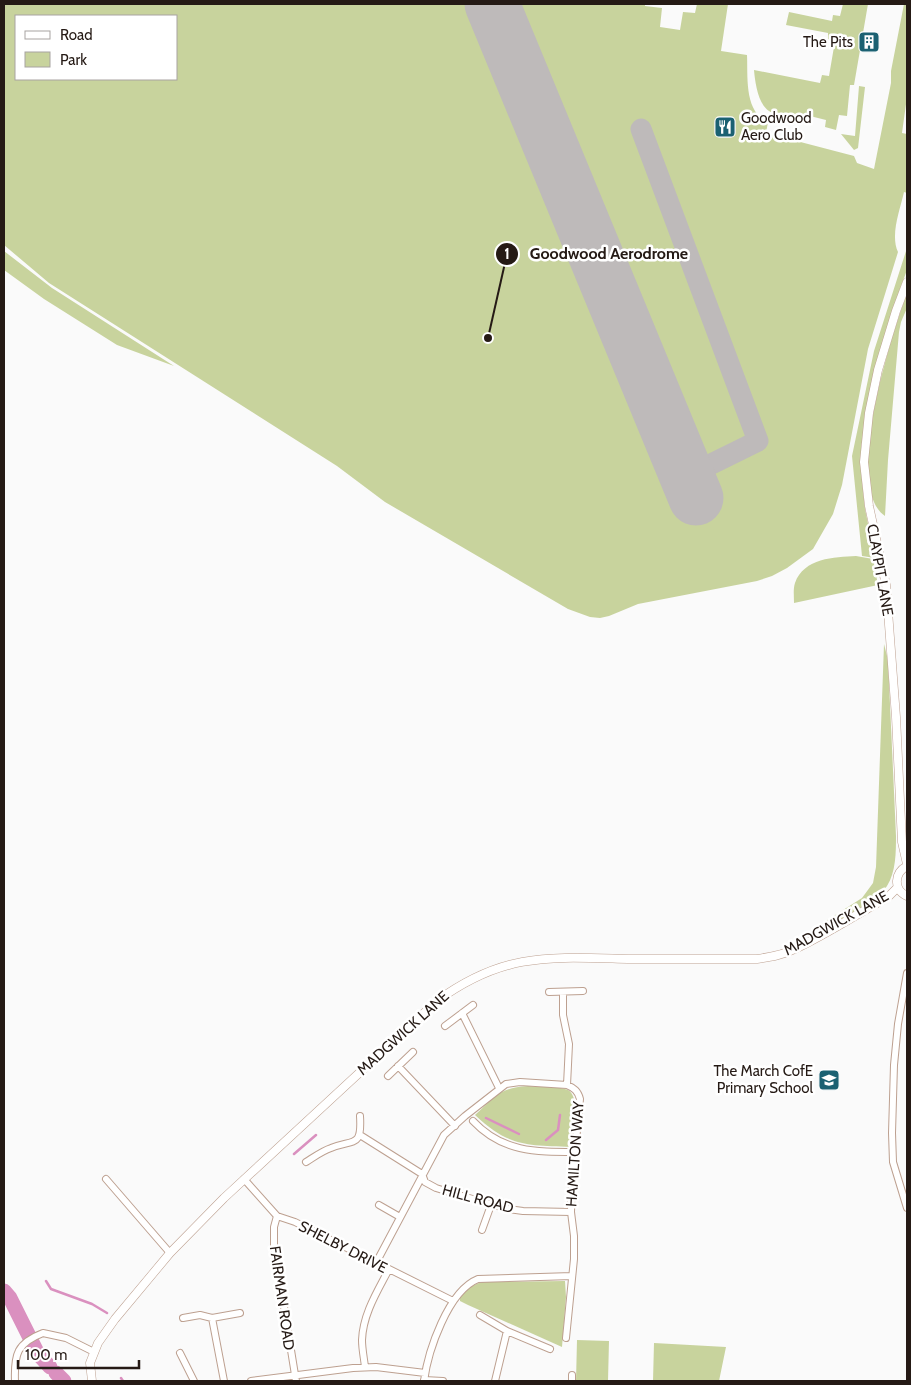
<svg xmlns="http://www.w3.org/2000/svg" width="911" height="1385" font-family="Cabin,sans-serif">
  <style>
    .green { fill: #c8d39d; fill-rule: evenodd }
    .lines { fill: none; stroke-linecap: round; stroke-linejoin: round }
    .stream { stroke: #da90bf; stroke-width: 2.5 }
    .river { stroke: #da90bf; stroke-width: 15 }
    .taxiway { stroke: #bebaba; stroke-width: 21 }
    .runway { stroke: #bebaba; stroke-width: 55 }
    .minor-casing { stroke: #bda090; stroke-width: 8 }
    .tertiary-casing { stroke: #bda090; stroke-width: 9 }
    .minor { stroke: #fff; stroke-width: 6 }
    .tertiary { stroke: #fff; stroke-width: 8 }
    .labels { text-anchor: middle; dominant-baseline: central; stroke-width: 5; stroke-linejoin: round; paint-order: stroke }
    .poi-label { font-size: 15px; fill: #251a15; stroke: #fff; text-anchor: end }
    .street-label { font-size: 15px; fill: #251a15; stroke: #fff }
    .leader { fill: none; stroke: #251a15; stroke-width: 2 }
    .callout-dot { fill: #251a15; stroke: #fff; stroke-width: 2 }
    .mark-label { font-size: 15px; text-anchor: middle; font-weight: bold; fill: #fff }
    .callout-label { font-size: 16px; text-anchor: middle; font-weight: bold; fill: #251a15; stroke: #fff; stroke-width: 5; stroke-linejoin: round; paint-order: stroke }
  </style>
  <rect width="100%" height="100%" fill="#fafafa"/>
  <path class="green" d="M4 4H645V6L662 8 660 27 680 30 683 12 695 13 697 4H728L721 51 747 55C748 77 744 112 768 122L766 133 854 156 857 163 874 169 891 83V71L904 4H907V97L902 133 907 134V193L904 192C900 210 890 235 898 252L868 349 842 485 833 514 813 549 787 568 772 576 757 581 638 604 609 616 600 618 590 617 568 609 385 502 337 466 49 283 4 245ZM16 16H176V79H16Z
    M843 4H868L854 85H850L847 116 839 115 836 130 825 127 826 120 806 115 804 121C795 119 776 116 769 111 758 104 755 82 754 70L820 83 822 75 829 76 835 41 828 39V33L786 25 789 12 832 21 833 15 840 16Z
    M859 86 865 87 858 148 854 150 841 134 855 136Z
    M907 248V270L893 308 873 374 861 448V470L865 509 875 558 862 556 852 456 874 351Z
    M4 251 52 288 174 366 117 345 44 299 4 270Z
    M907 293V308L901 322 899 332 888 460 885 516C842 487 892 334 907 293Z
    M856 556 873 559 878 585 794 603C794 596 793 589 795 583 804 558 834 557 856 556Z
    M884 644 888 660 896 836C896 852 896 872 887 886 875 904 819 931 798 942L796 940 862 898 873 883 876 867Z
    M528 1086C539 1087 559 1086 568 1090 581 1097 573 1134 571 1147 526 1145 509 1147 475 1115 496 1096 499 1088 528 1086Z
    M565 1281 566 1297 562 1347 468 1305 460 1301V1298C465 1290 472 1285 482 1282Z
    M577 1340 609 1341 608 1381H576Z
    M654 1343 726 1347 719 1381H653Z"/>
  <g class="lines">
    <path class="stream" d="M486 1118 519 1134
      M546 1140 558 1130 560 1115
      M294 1154 316 1135
      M46 1281 51 1289 92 1304 107 1313
      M121 1378 123 1381"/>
    <path class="river" d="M4 1291 10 1298 38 1354 50 1367
      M56 1373 64 1381"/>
    <path class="taxiway" d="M641 129 758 441 687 476"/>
    <path class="runway" d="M492 4 696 498"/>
    <g class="minor-casing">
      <path id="minor" d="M907 973 898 1024 894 1065 892 1133 893 1162 907 1208
        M549 992 583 991
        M563 992V1015L569 1044 567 1085
        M462 1013 499 1088
        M445 1026 473 1005
        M398 1066 455 1126
        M388 1076 413 1052
        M473 1121C502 1152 535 1152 575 1152
        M360 1135 422 1174 425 1182 436 1188 462 1196 508 1209 523 1211 571 1212
        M306 1162C314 1157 322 1151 331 1148 354 1139 362 1148 360 1116
        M106 1179 170 1253
        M244 1179 277 1216 295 1222 453 1301
        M379 1205 400 1217
        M277 1216 274 1227V1245L296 1381
        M482 1230 491 1205
        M376 1263 444 1135 465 1116 506 1084 520 1082 567 1085C574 1088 578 1091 580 1099L572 1183 571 1212 574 1236V1259L566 1338
        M480 1315 507 1331 550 1349
        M183 1318 200 1315 212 1318 240 1313
        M212 1318 224 1381
        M180 1353 194 1381
        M365 1367C364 1358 362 1349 362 1340 363 1314 377 1292 389 1269
        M424 1380 443 1381
        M15 1381C14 1354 17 1343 43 1333L66 1338 94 1352
        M251 1381 353 1368 376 1367 425 1373
        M424 1381C428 1351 448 1291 478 1279L572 1276
        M495 1381 507 1331
        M572 1381V1375"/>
    </g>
    <g class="tertiary-casing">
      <path id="tertiary" d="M907 282 896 311 878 370 869 413 864 462 869 506 886 585 896 717 902 842 907 864
        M907 866C894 873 893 890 907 896
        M92 1381 90 1363 98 1343 115 1319 170 1253 224 1198 437 1001C504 952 550 957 628 959 671 959 714 959 757 959 770 957 783 955 795 949 827 934 857 914 888 897L897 888"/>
    </g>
    <use href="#minor" class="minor"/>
    <use href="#tertiary" class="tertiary"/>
  </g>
  <defs>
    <g id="building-square" transform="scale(1.125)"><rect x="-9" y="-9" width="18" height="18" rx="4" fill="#1b6172" stroke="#fff"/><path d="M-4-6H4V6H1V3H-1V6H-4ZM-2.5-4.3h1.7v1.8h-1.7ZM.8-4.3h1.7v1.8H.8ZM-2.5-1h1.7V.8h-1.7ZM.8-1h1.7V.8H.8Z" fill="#fff"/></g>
    <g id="restaurant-square" transform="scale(1.125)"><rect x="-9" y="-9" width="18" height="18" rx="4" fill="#1b6172" stroke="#fff"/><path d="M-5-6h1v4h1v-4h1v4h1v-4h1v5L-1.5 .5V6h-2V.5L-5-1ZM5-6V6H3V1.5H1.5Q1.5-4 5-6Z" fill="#fff"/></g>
    <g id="school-square" transform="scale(1.125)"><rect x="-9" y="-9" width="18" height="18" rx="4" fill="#1b6172" stroke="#fff"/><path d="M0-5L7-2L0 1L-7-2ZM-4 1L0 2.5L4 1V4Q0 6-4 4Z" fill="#fff"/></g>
  </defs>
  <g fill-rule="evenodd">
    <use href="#building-square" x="869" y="42"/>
    <use href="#restaurant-square" x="725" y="127"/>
    <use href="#school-square" x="829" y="1080"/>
  </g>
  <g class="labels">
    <g class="poi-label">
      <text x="853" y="42">The Pits</text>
      <text x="741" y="118" text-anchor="start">Goodwood<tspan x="741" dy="17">Aero Club</tspan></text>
      <text x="813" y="1071">The March CofE<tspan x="813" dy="17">Primary School</tspan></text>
    </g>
    <g class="street-label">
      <text transform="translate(880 570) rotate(80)">CLAYPIT LANE</text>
      <text transform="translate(836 923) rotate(-29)">MADGWICK LANE</text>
      <text transform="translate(403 1033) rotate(-42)">MADGWICK LANE</text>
      <text transform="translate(575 1154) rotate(-86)">HAMILTON WAY</text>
      <text transform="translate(478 1199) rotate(15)">HILL ROAD</text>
      <text transform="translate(343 1247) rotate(27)">SHELBY DRIVE</text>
      <text transform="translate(282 1298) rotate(82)">FAIRMAN ROAD</text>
    </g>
  </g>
  <path class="leader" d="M488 338L507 254"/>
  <g class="callout-dot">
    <circle cx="488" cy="338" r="5"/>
    <circle cx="507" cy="254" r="12"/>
  </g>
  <g class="mark-label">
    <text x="507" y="259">1</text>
  </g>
  <g class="callout-label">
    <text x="609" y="259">Goodwood Aerodrome</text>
  </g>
  <rect width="911" height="1385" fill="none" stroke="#251a15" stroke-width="10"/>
  <rect x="15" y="15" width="162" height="65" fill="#ffffff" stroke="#a8a3a1"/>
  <rect x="25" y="31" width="25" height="8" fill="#ffffff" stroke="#a8a3a1"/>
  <text x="60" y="40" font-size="15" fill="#251a15">Road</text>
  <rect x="25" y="52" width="25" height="15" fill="#c8d39d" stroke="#a8a3a1"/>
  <text x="60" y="65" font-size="15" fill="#251a15">Park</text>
  <path d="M18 1360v8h121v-8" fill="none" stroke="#251a15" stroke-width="2.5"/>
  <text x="25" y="1360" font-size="15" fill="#251a15" stroke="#ffffff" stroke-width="4" paint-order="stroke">100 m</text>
</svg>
